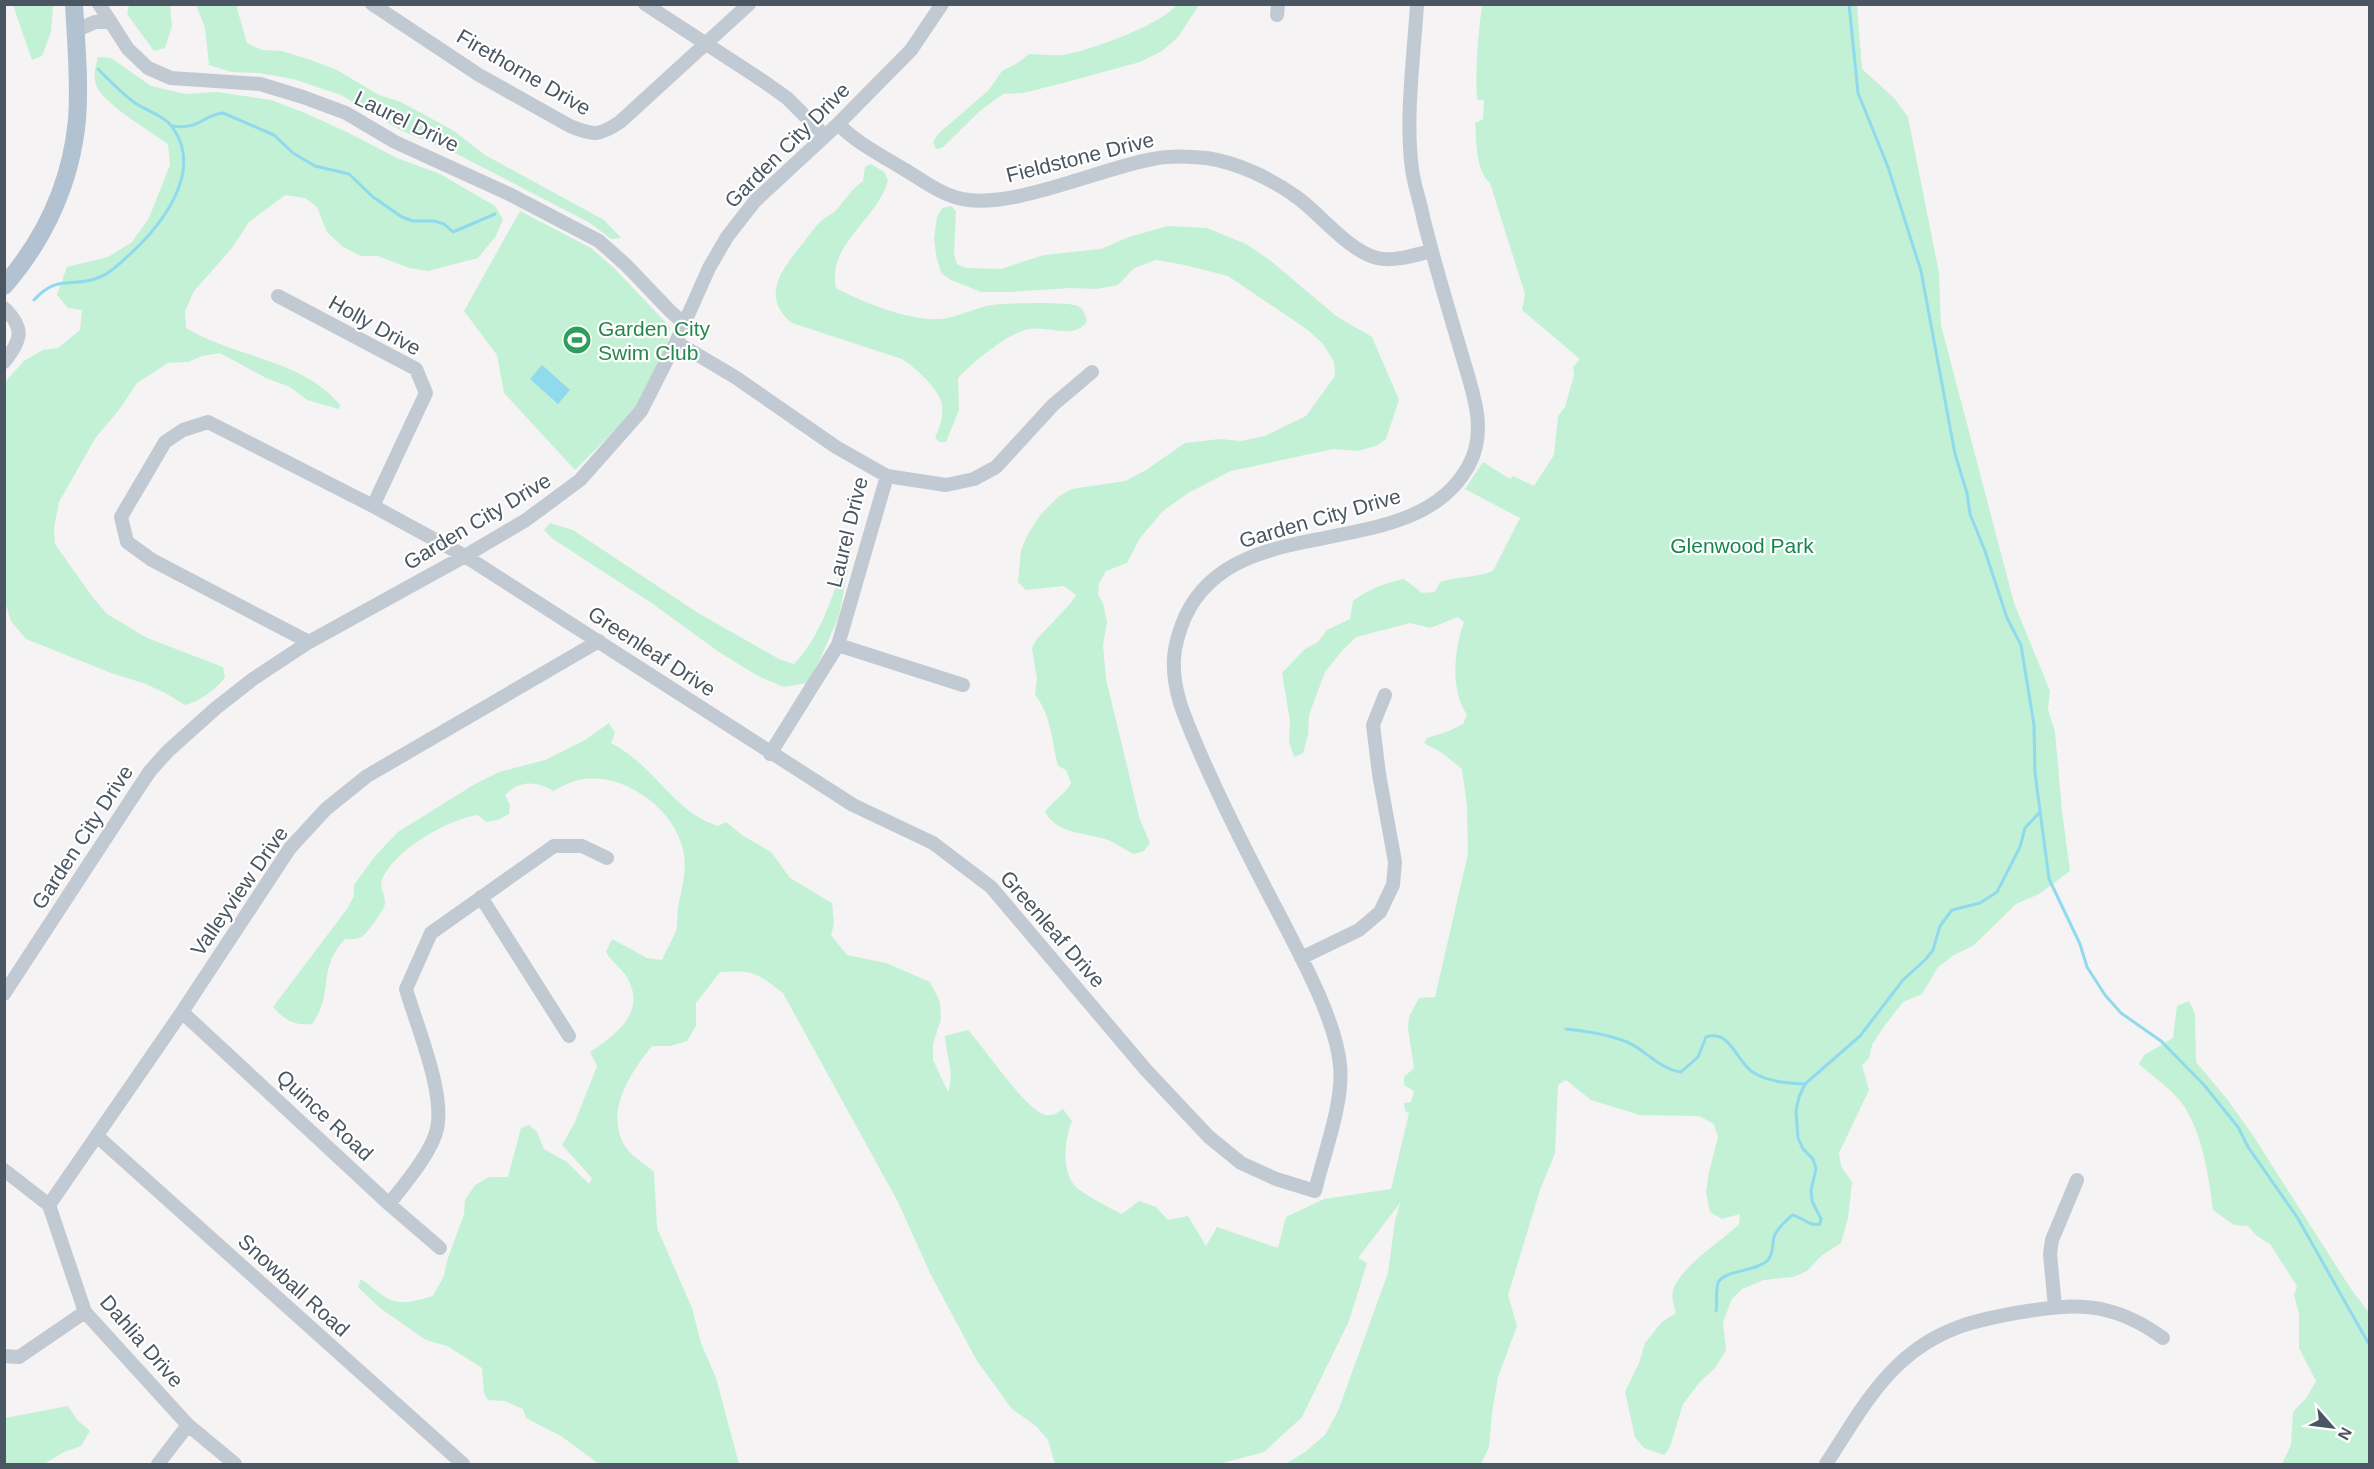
<svg xmlns="http://www.w3.org/2000/svg" width="2374" height="1469" font-family="Arial,sans-serif">
  <style>
    .green { fill: #c3f1d5 }
    .water { fill: #90daee }
    .lines { fill: none; stroke-linecap: round; stroke-linejoin: round }
    .stream { stroke: #90daee; stroke-width: 3 }
    .minor { stroke: #c1cad2; stroke-width: 14 }
    .major { stroke: #b3c2d1; stroke-width: 18 }
    .labels { text-anchor: middle; dominant-baseline: central; stroke-width: 4.5; stroke-linejoin: round; paint-order: stroke }
    .street-label { font-size: 21px; fill: #4a5661; stroke: #fff }
    .leisure-label { font-size: 21px; fill: #27864d; stroke: #fff; text-anchor: start }
    .park-label { font-size: 21px; fill: #17864f; stroke: #fff }
  </style>
  <rect width="100%" height="100%" fill="#f5f3f3"/>
  <path class="green" d="M1177 4 1199 5 1178 37 1162 51 1140 62 1063 83 1023 93 1003 94 981 110 942 148 936 149 933 142 939 133 988 91 1002 71 1016 64 1029 54C1039 54 1051 56 1062 55 1084 53 1166 23 1177 4Z
    M13 5H53L51 32 42 56 32 60Z
    M129 5H170L172 26 165 48 154 51 127 14Z
    M196 5H236L247 43 262 50 282 51 311 60 337 70 379 95 401 102 425 115 454 131 485 155 604 220 621 238 611 239 590 223 455 153 400 130 341 95 293 79 259 73 231 72 209 65 205 28Z
    M1482 5H1857L1862 69 1894 98 1908 117 1939 273 1941 325 2014 603 2050 691 2048 709 2055 732 2062 811 2070 871 2039 894 2016 904 1973 946 1954 955 1938 967 1922 994 1903 1002 1885 1025 1872 1045 1869 1058 1862 1065 1869 1090 1839 1153 1841 1166 1852 1182 1848 1218 1841 1243 1821 1256 1807 1271 1793 1277 1764 1280 1742 1289 1732 1299 1723 1322 1726 1350 1716 1367 1699 1383 1683 1404 1670 1447 1664 1455 1644 1448 1635 1437 1625 1392 1639 1363 1645 1343 1662 1322 1676 1313C1674 1306 1671 1298 1673 1290 1680 1267 1722 1241 1739 1224L1740 1214 1722 1219 1710 1212 1706 1192 1709 1172 1718 1137 1714 1124 1699 1116 1640 1115 1591 1100 1566 1080 1558 1085 1555 1153 1540 1190 1508 1295 1517 1326 1498 1377 1492 1413 1489 1447 1481 1464H1285L1305 1452 1325 1435 1338 1411 1388 1273 1395 1221 1400 1203 1358 1258 1367 1263 1349 1321 1302 1417 1264 1452 1219 1464H1055L1048 1440 1036 1426 1012 1409 977 1361 931 1275 898 1202 783 993C755 972 755 970 720 972L696 1003V1026L687 1041 670 1046H652C631 1072 606 1109 623 1143 628 1154 645 1164 654 1172L657 1228 692 1308 701 1343 716 1378 739 1464H599L561 1436 526 1418 523 1409 505 1401 488 1400 484 1393 482 1368 447 1346 426 1340 380 1308 358 1287 361 1279C370 1285 377 1292 385 1297 400 1307 418 1300 433 1296L444 1276 447 1261 464 1214 465 1200 475 1185 489 1177H508L521 1128 529 1125 537 1132 544 1149 567 1162 589 1184 592 1178 562 1145 575 1122 597 1066 590 1052C615 1035 645 1014 629 981 625 971 612 963 606 952L612 939 647 958 662 960C666 950 672 941 676 931 678 925 677 916 678 909 681 889 688 870 683 850 675 809 624 773 583 779 572 781 563 786 553 791 537 781 519 780 505 795L510 805 509 814 498 820 486 822 478 815C449 819 402 846 386 872 376 887 385 890 385 903 385 909 368 932 363 936 357 940 351 939 345 939 316 970 335 993 312 1024 294 1026 285 1020 273 1007L347 909 354 896V885L376 855 398 832 475 784 499 772 545 760 585 740 609 723 615 733 611 743C618 747 625 751 631 756 660 778 681 815 718 826L726 822 742 835 771 852 790 878 832 903 834 924 831 935 847 955 886 963 930 982 940 1002 941 1019 933 1044V1060L948 1092C955 1075 946 1054 945 1036L968 1030C984 1047 1027 1112 1046 1115 1053 1116 1057 1113 1063 1109L1072 1121C1065 1139 1061 1168 1074 1185 1078 1191 1113 1210 1122 1214L1139 1201 1156 1207 1168 1220 1188 1216 1206 1246 1217 1227 1278 1248 1286 1217 1324 1199 1391 1189 1409 1113 1405 1111 1404 1103 1411 1102 1414 1091 1404 1085V1077L1414 1068 1408 1028 1409 1017 1419 998 1435 997 1468 854 1467 806 1462 769 1442 753 1424 743 1427 738 1449 731 1463 724 1467 715C1450 689 1454 651 1464 622L1458 617 1430 628 1410 623 1356 637 1341 652 1325 672 1309 715 1308 735 1303 753 1294 757 1289 741 1290 721 1282 673 1305 649 1318 642 1327 630 1350 619 1353 601C1367 590 1387 582 1404 579L1422 593 1435 592 1440 582C1458 576 1476 578 1493 571L1520 518 1465 489 1483 462 1510 479 1513 476 1534 486 1554 455 1558 416 1565 407 1574 375 1573 367 1580 359 1522 310 1525 294 1490 183C1475 169 1477 143 1475 123L1483 119 1484 100H1477C1475 69 1478 36 1482 5Z
    M98 57 111 58 151 86 186 94 217 92 271 100 305 113 347 132 397 158 440 174 495 206 503 219 496 236 478 258 428 271 409 268 378 256H361L343 247 327 232 317 207 305 198 285 195 249 222 232 248 194 291 185 311 186 328C235 358 303 359 340 405L339 409 307 400 290 387 266 378 220 353 202 356 188 362 168 363 137 383 119 410 96 437 59 502 54 528 55 544 91 595 107 614 147 638 223 667 225 677C218 688 199 702 185 705L167 694 146 684 111 673 26 639 11 621 5 602V382L24 361 43 350 58 348 80 330 82 310 68 308 57 295 67 267 108 257 132 242 149 218 170 165 168 144C150 131 109 107 98 89 92 79 95 68 98 57Z
    M871 164 884 172 888 180C879 218 826 245 836 288 864 303 909 321 941 319 957 317 971 310 986 306 999 303 1067 301 1078 306 1084 309 1085 315 1087 321 1076 340 1048 326 1030 329 1010 331 972 363 958 378L959 410 946 442H940L935 438C939 428 944 416 942 405 940 389 914 367 902 359L792 323C762 298 779 273 799 248 806 240 812 230 820 222 824 218 830 216 835 211 846 200 849 191 863 181L865 167Z
    M951 206 956 211 954 254 957 264 966 268 1001 269 1044 255 1101 249 1129 237 1168 226 1207 228 1246 244 1271 261 1336 316 1372 337 1399 400 1386 439 1378 445 1358 451 1333 449 1231 471 1188 493 1163 511 1140 538 1127 563 1106 571 1099 583 1098 594 1103 603 1107 622 1103 645 1106 679 1140 820 1150 843 1144 851 1134 854C1125 850 1117 844 1108 840 1085 832 1058 835 1045 812 1052 801 1066 794 1071 783L1066 770 1058 766C1052 742 1051 714 1035 695L1037 679 1032 648 1036 640 1070 604 1076 595 1064 586 1026 590 1018 582 1021 550 1028 534 1041 514 1059 496 1072 489 1125 481 1146 470 1185 443 1220 439 1241 441 1265 436 1306 416 1335 376 1334 362 1323 344 1308 330 1228 276 1185 265 1156 260 1134 268 1118 285 1096 289 1070 288 1009 292H981L951 280 941 273 936 255 934 238 937 217 942 208Z
    M520 211 591 248 614 268 670 327 666 352 639 406 575 470 504 393 497 355 464 311Z
    M550 523 573 530 698 613 779 659 794 664C822 635 836 589 846 550L850 546 852 547 839 616 821 657 807 683 784 687 758 676 719 652 653 604 553 539 544 530Z
    M2189 1001 2195 1014 2196 1062 2227 1099 2252 1134 2349 1286 2369 1313V1464H2282L2291 1445 2293 1412 2307 1397 2316 1381 2299 1348V1314L2294 1295 2297 1286 2270 1244 2257 1236 2248 1226 2234 1225 2213 1210C2209 1177 2202 1130 2181 1102 2170 1088 2152 1076 2139 1064L2144 1055 2173 1038 2177 1006Z
    M68 1406 77 1420 90 1431 81 1446 64 1452 44 1464H5V1418Z"/>
  <path class="water" d="M542 365 570 390 558 404 530 379Z"/>
  <g class="lines">
    <path class="stream" d="M1849 4 1858 93 1888 167 1921 271 1955 454 1967 493 1970 514 1985 551 2007 618 2021 645 2034 725 2035 773 2049 879 2080 944 2087 967 2105 995 2121 1013 2161 1041 2204 1085 2238 1127 2248 1147 2297 1217 2370 1346
      M172 126C200 130 203 115 223 113L274 135 293 153 315 166 349 174 373 197 402 217 413 221H434L444 224 453 232 495 214
      M34 300C58 273 72 289 100 277 111 273 120 263 129 255 161 226 204 172 173 128 165 116 147 111 135 103 121 93 110 81 98 69
      M1566 1029C1586 1031 1607 1034 1627 1042 1646 1050 1659 1069 1681 1072L1698 1057 1706 1037C1731 1029 1736 1062 1754 1073 1769 1082 1788 1083 1805 1084
      M1716 1311C1718 1302 1715 1293 1718 1283 1723 1270 1756 1272 1768 1260 1774 1253 1772 1245 1774 1237 1777 1228 1786 1221 1792 1215 1802 1217 1810 1227 1820 1224L1821 1219 1812 1201 1811 1190 1816 1169 1813 1159 1803 1149 1798 1138 1796 1111 1799 1097 1805 1084 1860 1036 1903 980 1926 959 1933 950 1940 926 1952 910 1980 903 1997 892 2020 847 2025 828 2040 812"/>
    <path class="minor" d="M99 4 128 49 148 68 171 78 260 84 303 97 346 113 395 142 509 194 599 241 626 265 671 312 684 323
      M372 4 479 75 570 126C594 136 599 136 620 122L749 4
      M645 4 763 81 787 98 825 136
      M1277 15 1278 4
      M75 31 95 22H111
      M838 124C857 143 879 154 902 168 919 178 937 192 958 198 1008 212 1100 168 1153 159 1171 155 1188 156 1207 158 1239 163 1272 179 1298 198 1321 215 1349 251 1377 258 1394 262 1415 255 1431 251
      M278 296 416 369 426 393 373 506
      M4 308C25 328 22 340 4 362
      M676 342 735 377 836 447 887 476 946 485 974 479 996 467 1053 405 1092 372
      M309 642 152 560 127 542 121 517 165 442 183 430 208 422 373 506 465 556 853 805 933 843 991 887 1146 1070 1209 1137 1241 1163 1276 1179 1315 1191C1324 1153 1344 1102 1340 1065 1336 1020 1300 955 1279 914 1251 861 1224 808 1200 753 1187 722 1172 693 1174 658 1175 643 1179 631 1185 617 1236 505 1414 568 1469 465 1487 431 1474 396 1464 362 1450 314 1435 266 1423 217 1420 201 1414 185 1412 169 1405 119 1414 55 1417 4
      M838 645 963 685
      M770 754 838 645 887 476
      M481 897 569 1036
      M1301 958 1359 930 1380 912 1393 885 1395 862 1379 774 1373 725 1385 695
      M4 994 134 795 150 771 168 751 216 708 253 679 309 642 465 556 526 520 580 480 641 411 676 342 709 268 727 237 755 201 838 124 911 50 942 4
      M182 1012 389 1204 440 1248
      M98 1137 463 1464
      M4 1170 49 1205 85 1312 188 1425 235 1464
      M389 1204C404 1185 432 1152 437 1129 445 1092 417 1027 406 989L431 933 554 846H582L607 858
      M49 1205 182 1012 290 848 326 809 367 776 599 641
      M2055 1307 2050 1254 2052 1240 2077 1180
      M4 1356 19 1357 85 1312
      M158 1464 188 1425
      M1826 1464C1848 1431 1869 1392 1899 1364 1937 1328 1977 1319 2028 1311 2054 1307 2079 1304 2105 1310 2127 1315 2145 1325 2163 1338"/>
    <path class="major" d="M4 286C45 239 71 182 77 120 80 82 76 42 74 4"/>
  </g>
  <defs>
    <g id="stadium-disc" transform="scale(1.5)"><circle r="9.5" fill="#2e9e5b" stroke="#fff"/><path d="M0-5a6.5 5 0 1 0 0 10a6.5 5 0 1 0 0-10ZM-3.5-1.8h7v3.6h-7Z" fill="#fff"/></g>
  </defs>
  <g fill-rule="evenodd">
    <use href="#stadium-disc" x="577" y="340"/>
  </g>
  <g class="labels">
    <g class="street-label">
      <text transform="translate(524 72) rotate(30)">Firethorne Drive</text>
      <text transform="translate(407 121) rotate(26)">Laurel Drive</text>
      <text transform="translate(787 145) rotate(-45)">Garden City Drive</text>
      <text transform="translate(1080 157) rotate(-14)">Fieldstone Drive</text>
      <text transform="translate(375 325) rotate(29)">Holly Drive</text>
      <text transform="translate(1320 518) rotate(-16)">Garden City Drive</text>
      <text transform="translate(477 521) rotate(-31)">Garden City Drive</text>
      <text transform="translate(847 532) rotate(-76)">Laurel Drive</text>
      <text transform="translate(652 651) rotate(33)">Greenleaf Drive</text>
      <text transform="translate(82 837) rotate(-57)">Garden City Drive</text>
      <text transform="translate(239 891) rotate(-55)">Valleyview Drive</text>
      <text transform="translate(1053 929) rotate(49)">Greenleaf Drive</text>
      <text transform="translate(325 1115) rotate(43)">Quince Road</text>
      <text transform="translate(294 1285) rotate(42)">Snowball Road</text>
      <text transform="translate(142 1341) rotate(49)">Dahlia Drive</text>
    </g>
    <g class="leisure-label">
      <text x="598" y="328">Garden City<tspan x="598" dy="24">Swim Club</tspan></text>
    </g>
    <g class="park-label">
      <text x="1742" y="545">Glenwood Park</text>
    </g>
  </g>
  <rect width="2374" height="1469" fill="none" stroke="#4a5661" stroke-width="12"/>
  <g transform="translate(2332 1427) rotate(118)" stroke="#ffffff" stroke-width="4.5" paint-order="stroke">
  <path d="M0-4.5L10 22L0 15L-10 22Z" fill="#4a5661"/>
  <text y="-9" font-size="16" font-weight="bold" text-anchor="middle" fill="#4a5661">N</text>
  </g>
</svg>
